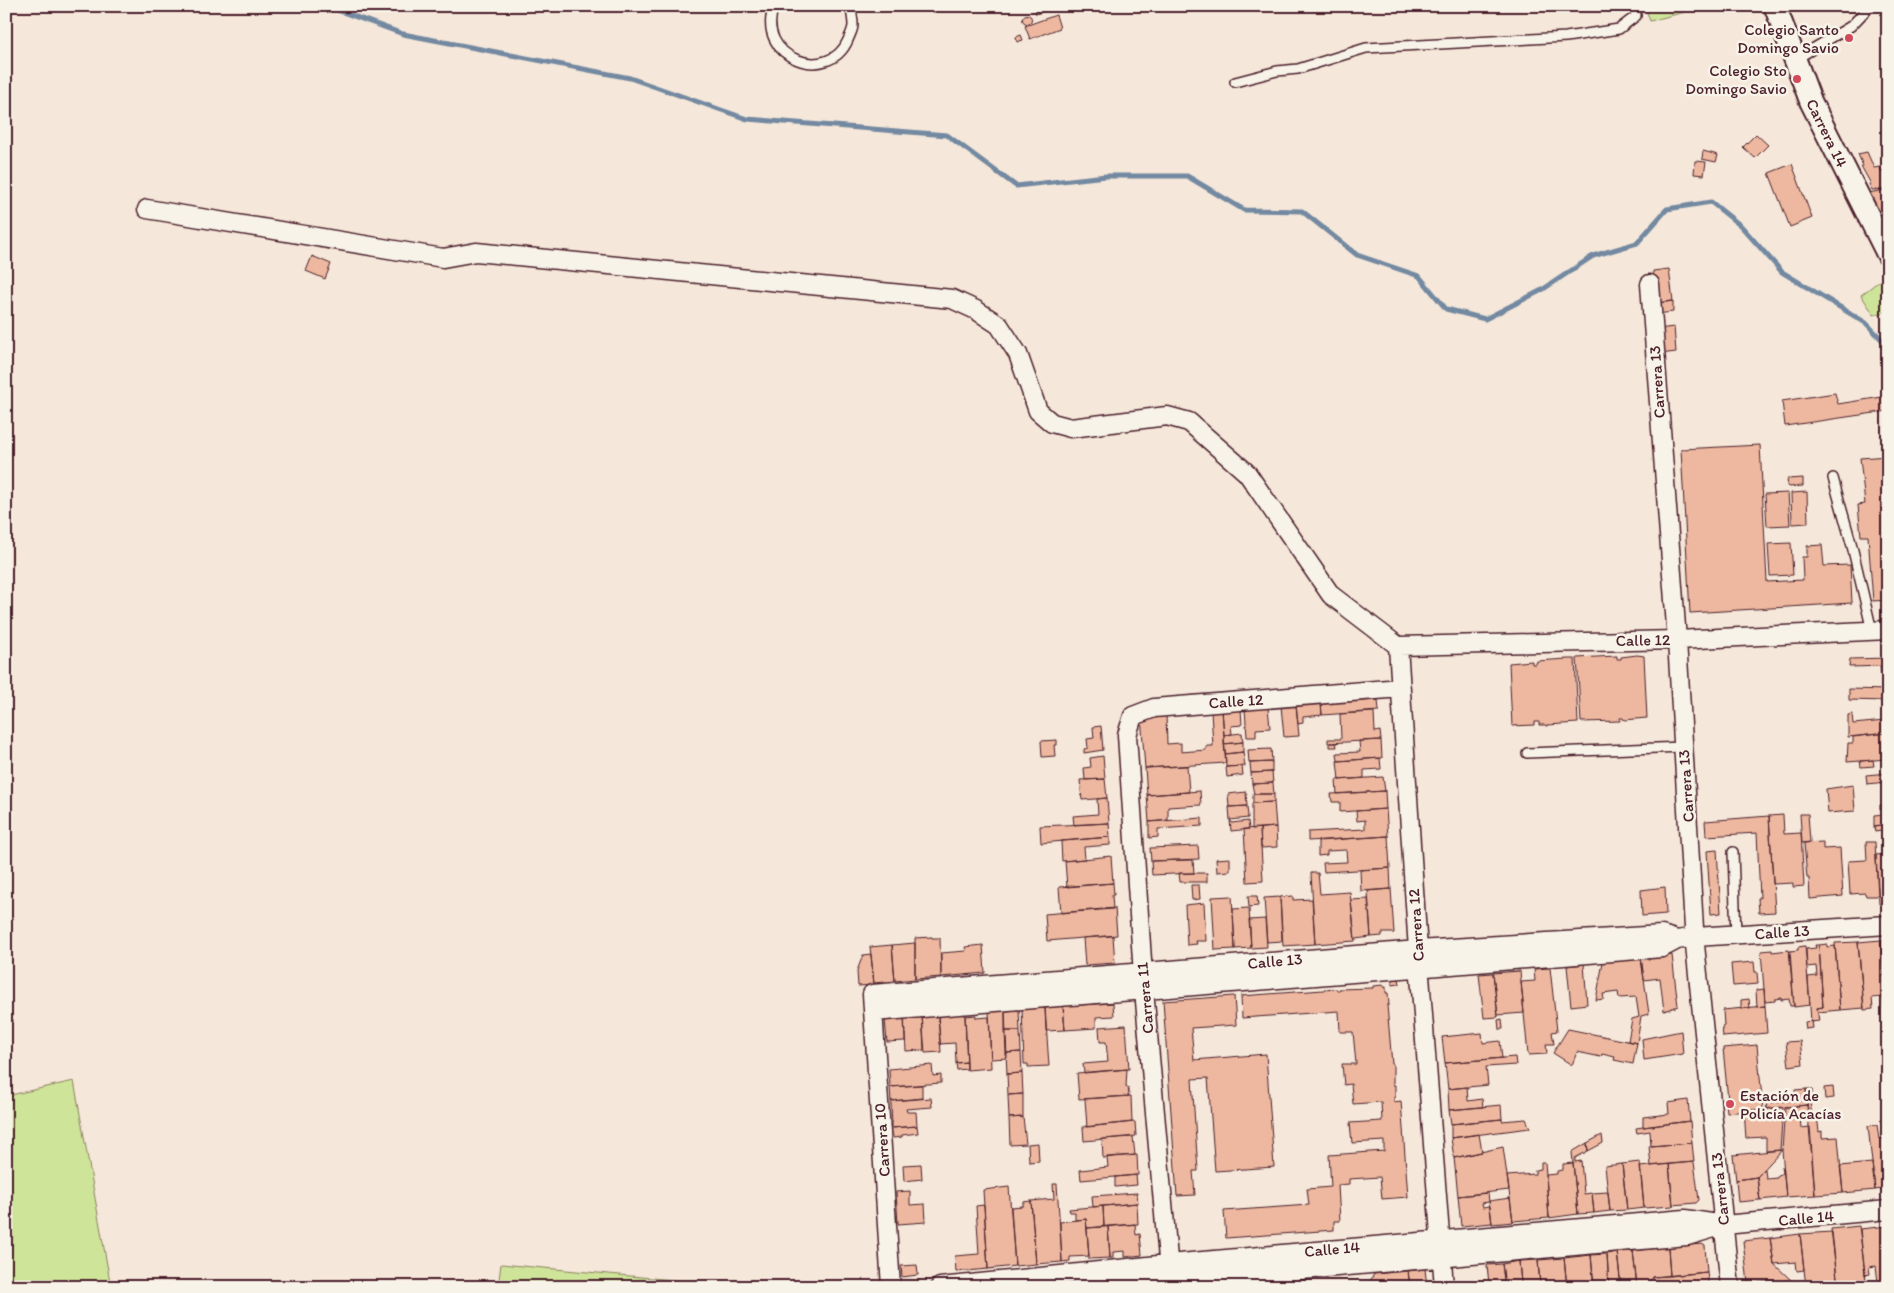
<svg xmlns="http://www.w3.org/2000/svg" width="1894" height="1293" font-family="Itim,sans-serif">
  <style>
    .green { fill: #cde499; stroke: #8c8262 }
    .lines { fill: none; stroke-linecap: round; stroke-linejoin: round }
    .stream { stroke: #7389a1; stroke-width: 5 }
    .building { fill: #edb89f; stroke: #4a1f2b }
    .service-casing { stroke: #4a1f2b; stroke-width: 12 }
    .minor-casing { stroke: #4a1f2b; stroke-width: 21 }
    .tertiary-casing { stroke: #4a1f2b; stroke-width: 25 }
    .service { stroke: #f7f3e8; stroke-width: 9 }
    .minor { stroke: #f7f3e8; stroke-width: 18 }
    .tertiary { stroke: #f7f3e8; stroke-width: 21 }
    .poi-dot { fill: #d1495b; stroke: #f7f3e8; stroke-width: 2 }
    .labels { text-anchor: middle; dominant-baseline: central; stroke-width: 5; stroke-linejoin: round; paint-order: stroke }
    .poi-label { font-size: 16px; fill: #4a1f2b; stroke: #f7f3e8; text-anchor: end }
    .street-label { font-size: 16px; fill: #4a1f2b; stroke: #f7f3e8 }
  </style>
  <rect width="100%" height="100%" fill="#f5e7d9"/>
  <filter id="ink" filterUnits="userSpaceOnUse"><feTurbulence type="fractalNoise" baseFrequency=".02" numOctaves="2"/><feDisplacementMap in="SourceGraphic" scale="10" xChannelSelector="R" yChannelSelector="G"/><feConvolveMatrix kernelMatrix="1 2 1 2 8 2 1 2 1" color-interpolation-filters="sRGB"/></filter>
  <g filter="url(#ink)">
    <path class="green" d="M1645 6H1708L1650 21Z
      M1888 274V311L1874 315 1861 295Z
      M74 1081 111 1287H6V1096Z
      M501 1264 749 1287H498Z"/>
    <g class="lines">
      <path class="stream" d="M326 6 403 34 630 78 747 119 947 135 1016 186 1106 176H1187L1244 210 1302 211 1357 255 1419 276 1446 309 1485 319 1542 290 1593 256 1637 243 1667 209 1711 202 1741 226 1782 272 1866 323 1888 346"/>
    </g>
    <path class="building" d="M1034 6H1049L1050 9 1036 14Z
      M1022.5 19a4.5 4.5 0 1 1 9 0a4.5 4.5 0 1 1-9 0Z
      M1056 15 1060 28 1030 39 1025 26Z
      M1021 35 1023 40 1017 42 1016 37Z
      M1756 134 1768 145 1755 158 1743 147Z
      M1703 151 1718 155 1716 162 1702 159Z
      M1867 152 1874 168 1880 167 1881 171 1888 170V189L1872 190 1869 184H1871L1861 166H1863L1858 154Z
      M1695 161 1706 162 1704 175 1694 174Z
      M1792 164 1812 218 1790 227 1769 173Z
      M1888 189V219L1885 208 1879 211 1869 193Z
      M312 256 331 264 325 279 306 271Z
      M1669 269 1673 301 1657 303 1653 271Z
      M1673 301V312L1657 314V303Z
      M1674 327 1676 352 1660 354 1658 329Z
      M1835 393 1838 404 1888 396V411L1785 426 1782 401Z
      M1760 445 1767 582 1803 580 1802 557H1807V546L1822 545 1824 566 1850 565 1852 603 1690 613 1681 449Z
      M1888 456V600L1873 601 1868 536H1861L1858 505 1865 504 1860 458Z
      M1803 478V486L1788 487 1787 479Z
      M1807 492 1808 523 1792 524 1791 493Z
      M1788 493 1790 525 1767 526 1765 494Z
      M1791 543 1793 575 1770 576 1768 544Z
      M1637 655 1644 656 1647 718 1624 720 1623 718H1620V721L1581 722 1577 658 1617 656V659H1621V657Z
      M1888 658V666L1849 667 1850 659Z
      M1567 659H1575L1578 723 1547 725V727L1546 725H1539V722H1535V725L1512 726 1509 663 1532 661V664H1536L1537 661Z
      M1880 666H1888V676H1881Z
      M1849 689 1888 690V701L1849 700Z
      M1378 700 1379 711 1322 715 1321 703Z
      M1321 703 1322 715 1303 717V723L1298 724 1296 705Z
      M1296 705 1299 736 1284 737 1281 706Z
      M1268 707 1270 728 1256 729V737H1247L1245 709Z
      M1241 709 1242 725 1231 726 1232 734 1224 735 1222 710Z
      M1222 710 1226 763 1145 768 1141 716 1166 714 1167 744 1181 743V752L1206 750V746H1213L1211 711Z
      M1374 712 1375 732 1380 731 1381 740 1328 743V739H1341L1340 714Z
      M1852 714 1853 724 1885 721 1884 717H1888V733L1848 737V715Z
      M1101 726 1103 750 1084 753V749L1088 748 1087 739 1094 738 1093 727Z
      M1242 733 1243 742 1224 744V735Z
      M1886 733H1888V759L1847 762 1848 743H1853V737Z
      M1057 740V745H1054L1055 756 1042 757 1041 741Z
      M1381 740 1382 758 1338 761 1337 753 1360 752 1359 741Z
      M1243 742V752L1225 754 1224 744Z
      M1330 743H1336L1337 747H1330Z
      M1271 749 1272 762 1249 763 1248 750Z
      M1243 752 1245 766 1226 767 1225 754Z
      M1103 756 1105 779 1085 780 1084 768 1091 767 1090 758Z
      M1380 758 1381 769 1364 770V778L1339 780 1337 761Z
      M1873 760 1874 766 1861 767 1860 761Z
      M1272 762V772L1251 773 1250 763Z
      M1187 766 1189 792 1147 795 1145 768Z
      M1242 766 1243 775 1227 777 1226 767Z
      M1272 772 1273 783 1252 784 1251 773Z
      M1888 773V782L1867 784 1866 775Z
      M1383 777 1385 791 1337 794 1336 780Z
      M1105 779 1107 798 1082 800 1080 780Z
      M1273 783 1274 794H1254L1252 784Z
      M1853 785 1855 811 1828 813 1826 789Z
      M1200 791 1201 805 1168 807V820L1149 822 1147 795Z
      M1385 791 1386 809 1340 812V802H1332L1331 794Z
      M1246 792 1247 806 1229 807 1228 794Z
      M1253 794H1274V802L1253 803Z
      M1107 798 1109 823 1074 825 1073 816 1098 814 1097 799Z
      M1274 802 1276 827 1252 829V803Z
      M1888 804V824L1874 826V815L1884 814V809H1880V805Z
      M1247 806 1248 818 1230 820 1229 807Z
      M1386 809 1388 836 1308 841V832L1365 829V820L1357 821 1356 811Z
      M1800 814H1808L1810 842 1802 843Z
      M1783 815 1784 834 1801 833 1804 886 1793 887V883L1773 884 1769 816Z
      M1769 816 1775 912 1759 913 1758 898H1760L1757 833 1706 836 1705 821Z
      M1202 818V826L1158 829V837L1149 838V822Z
      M1230 820 1232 823 1248 821 1249 829 1231 831Z
      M1109 823 1110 837 1041 843 1040 826Z
      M1888 824V830L1875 832 1874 826Z
      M1276 827 1277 847 1261 848 1260 828Z
      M1260 828 1263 881 1247 882 1244 829Z
      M1388 836 1390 868 1324 872 1323 863 1347 862 1346 850 1327 851V855L1318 856V841Z
      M1110 837V845L1084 847 1085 859 1062 861 1061 841Z
      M1823 842V849L1840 848 1843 896 1810 899 1809 878H1807L1804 843Z
      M1866 842H1875L1878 896H1866L1865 893 1850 894 1848 861 1867 860Z
      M1198 846 1199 859 1151 861 1150 848Z
      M1717 850 1721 913 1711 914 1707 851Z
      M1888 854V903L1879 904 1876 855Z
      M1111 856 1113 883 1067 887 1065 861Z
      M1230 858V871L1217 872 1216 859Z
      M1193 860 1194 873 1152 875 1151 861Z
      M1390 868 1391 889 1361 891 1360 870Z
      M1179 873H1207V882H1180Z
      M1311 873H1318L1320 894 1350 892 1355 941 1315 944Z
      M1113 883 1114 895H1112L1113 909 1061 913 1059 887Z
      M1191 885H1199L1200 899 1192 900Z
      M1665 887 1666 914 1642 916 1641 890Z
      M1391 889 1394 933H1382V936L1371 937 1368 891Z
      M1232 896 1235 949 1215 950 1212 897Z
      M1248 896H1257L1258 906 1249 907Z
      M1293 896V900L1312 899 1315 944 1283 946 1280 897Z
      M1280 897 1282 941 1267 942 1264 898Z
      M1368 899 1371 937 1355 939 1351 900Z
      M1204 903 1206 941H1196L1197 944 1187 945 1185 905Z
      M1115 908 1117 935 1047 941 1045 914Z
      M1249 908 1251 948 1235 949 1233 909Z
      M1265 919 1267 947 1251 948 1249 920Z
      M1113 936 1115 963 1085 965 1083 938Z
      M932 937V938H940L941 977 915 979V938Z
      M1881 940H1888V957L1882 958Z
      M1881 940 1886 1008H1884L1883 997 1872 998 1873 1009 1864 1010 1858 942Z
      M1858 942 1864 1008 1840 1010 1835 943Z
      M915 943V979L895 981 892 945Z
      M1827 944V947L1835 946 1840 1010 1818 1012 1817 1008 1823 1007 1819 945Z
      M892 945 895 981 874 983 870 947Z
      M983 945 985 973 941 977V953L966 951 965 947Z
      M1815 945H1819L1823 1007 1817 1008 1819 1021 1811 1022 1808 977 1817 976 1816 966 1807 967 1806 949 1816 948Z
      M1805 946 1810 1005 1794 1007 1790 951 1798 950V947Z
      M1772 950V952L1789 950 1794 1006H1790L1789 999 1781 1000V998L1775 999V1001L1765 1002 1761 951Z
      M871 954 874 985 858 986 857 971 863 955Z
      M1672 955 1678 1006 1664 1011 1660 978 1644 980 1641 958Z
      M1641 958 1649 1014 1641 1016 1637 1043 1628 1041 1632 1019 1639 1017 1636 997 1619 998 1618 992 1603 994 1604 999 1596 1000 1603 962Z
      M1754 962 1755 972H1757L1758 984 1733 986 1731 964Z
      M1584 964 1587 1004 1571 1006 1567 966Z
      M1550 968 1557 1031 1552 1032 1554 1044H1546L1547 1054 1528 1055 1521 982 1535 981 1534 969Z
      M1520 971 1524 1013 1498 1015 1493 973Z
      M1493 973 1498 1017 1484 1018 1479 974Z
      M1884 976H1888V1007L1886 1008Z
      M1399 979 1400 984 1392 985V980Z
      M1383 985V987H1386V993H1388L1389 1005H1387L1392 1064H1393V1085H1395V1097H1394V1102L1401 1101 1408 1197 1382 1199 1380 1177 1349 1179V1184L1338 1185 1340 1221H1334V1230L1226 1238 1224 1211 1309 1205 1307 1189 1331 1187 1329 1155 1384 1151V1141L1352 1143 1350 1123 1382 1121 1381 1102 1353 1104 1351 1084 1344 1085 1342 1064H1356L1353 1032H1340L1339 1011 1242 1018 1241 996 1337 989V991H1339V989L1373 988V986Z
      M1764 989 1765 1006 1757 1007 1756 990Z
      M1234 996 1236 1025 1191 1028 1194 1060 1266 1054 1274 1167 1215 1171 1208 1078 1192 1079 1198 1171H1193L1195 1195 1177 1196 1163 1001Z
      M1749 999 1750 1008 1741 1009V1000Z
      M1113 1003 1114 1016 1096 1017V1028L1065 1030 1063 1006Z
      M1063 1006 1065 1030 1046 1031 1045 1008Z
      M1765 1006 1767 1033 1723 1037 1722 1027 1724 1026 1723 1010Z
      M1045 1008 1049 1066 1028 1067V1064H1024L1022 1009Z
      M1019 1010 1020 1031H1005V1011Z
      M989 1011H1005L1007 1058 991 1059Z
      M965 1013 967 1062 956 1063 955 1043 940 1044 938 1015Z
      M922 1014 924 1050 906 1051 904 1015Z
      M938 1015 941 1052 925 1053 922 1016Z
      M976 1015V1018L989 1017 991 1068 967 1070 965 1016Z
      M904 1017 905 1041 887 1042 885 1019Z
      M1502 1019 1503 1029H1499L1498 1020Z
      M1811 1021 1812 1028 1806 1029 1805 1022Z
      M1126 1025 1129 1069 1084 1073 1083 1064 1108 1062 1106 1042H1100L1099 1027Z
      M1568 1029 1637 1043 1633 1064 1614 1060 1615 1057 1602 1054 1601 1057 1577 1052 1572 1065 1553 1053Z
      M1005 1031H1020L1021 1052 1006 1053Z
      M1681 1031 1683 1054 1644 1060 1642 1039Z
      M1482 1033 1483 1043 1500 1041 1502 1058 1445 1063 1442 1037Z
      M1800 1041 1803 1064 1789 1066 1786 1042Z
      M1757 1045 1763 1109 1727 1113 1726 1100H1728L1723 1048Z
      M1021 1052 1022 1073 1007 1074 1006 1053Z
      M1515 1057 1516 1065 1486 1067 1488 1085 1448 1089 1445 1063Z
      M967 1062V1069L957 1070 956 1063Z
      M932 1065 933 1076 941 1075V1083L890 1087 889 1069Z
      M1127 1069 1126 1087H1128L1129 1096 1079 1099 1077 1073Z
      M1022 1073 1023 1094 1008 1095 1007 1074Z
      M922 1085V1098L891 1101 890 1087Z
      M1467 1087 1468 1101 1482 1099 1483 1107 1449 1110 1448 1089Z
      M1833 1087 1834 1098 1825 1099 1824 1088Z
      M1806 1089 1807 1105 1767 1109 1766 1103 1796 1100 1795 1090Z
      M1806 1089H1812L1813 1100H1807Z
      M1023 1094V1117L1009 1118 1008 1095Z
      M1131 1096 1132 1122 1087 1127 1085 1099Z
      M931 1098 932 1107 906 1109 907 1112H916L917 1126 892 1128 891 1101Z
      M1688 1100 1690 1121 1643 1127V1117L1669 1114 1668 1103Z
      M1807 1103H1810L1812 1115H1817L1819 1132 1822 1131V1138L1838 1137 1843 1193 1815 1195Z
      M1501 1105 1502 1119 1451 1124 1449 1110Z
      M1807 1105 1808 1115 1800 1116 1801 1128 1810 1127 1815 1195 1786 1197 1782 1150 1785 1107Z
      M1783 1107 1780 1150 1766 1151V1137L1746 1138 1744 1111Z
      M1023 1117 1026 1144 1010 1145 1009 1118Z
      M1502 1119V1121L1526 1119 1530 1128 1451 1138V1124Z
      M1690 1121 1692 1143 1651 1146 1650 1131 1637 1133 1636 1128Z
      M1135 1122 1136 1136 1084 1141 1083 1127Z
      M1877 1125 1879 1139 1888 1138V1188L1875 1190 1868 1126Z
      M917 1126 918 1133 902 1135V1137L893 1138 892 1128Z
      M1479 1134 1482 1152 1454 1158 1451 1138Z
      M1602 1135 1603 1143 1588 1151 1587 1143Z
      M1133 1137 1135 1155 1103 1158 1102 1139Z
      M1038 1143 1039 1161 1029 1162 1028 1144Z
      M1587 1143 1588 1151 1575 1158V1162L1581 1161 1584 1194 1592 1193 1594 1213 1578 1214 1572 1152Z
      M1692 1143 1694 1162 1651 1166 1649 1146Z
      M1503 1147 1509 1190 1458 1196 1454 1158Z
      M1782 1150 1757 1177 1736 1180 1733 1155Z
      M1137 1155 1138 1175 1081 1180 1080 1170 1108 1167 1107 1157Z
      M1541 1162H1545L1549 1218 1513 1221 1507 1176 1535 1174V1170L1541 1169Z
      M1640 1162 1644 1208 1627 1210 1622 1164Z
      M1694 1162 1699 1200 1696 1203 1673 1205 1669 1164Z
      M1573 1163 1578 1214 1549 1218 1546 1175 1557 1174V1171L1563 1170V1164Z
      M1872 1163 1875 1190 1843 1193 1840 1166Z
      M921 1164 922 1179 904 1181 903 1165Z
      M1622 1164 1627 1210 1610 1211 1605 1166Z
      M1669 1164 1673 1206 1644 1208 1640 1167Z
      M1781 1167H1783L1786 1197 1760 1200 1757 1177 1765 1169 1766 1179 1777 1178V1176L1782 1173Z
      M1136 1175 1137 1185 1115 1187V1177Z
      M1757 1177 1760 1200 1738 1202 1736 1180Z
      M1053 1184H1057L1062 1262 1036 1264 1031 1201 1054 1199Z
      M1009 1187 1015 1266 988 1269 983 1190Z
      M910 1191V1205L925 1204 926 1222 898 1224 896 1192Z
      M1608 1192 1610 1211 1594 1213 1592 1193Z
      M1137 1193 1138 1203 1093 1207 1092 1196Z
      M1488 1193 1489 1202 1482 1203 1483 1207 1490 1206 1492 1223 1461 1226 1458 1196Z
      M1510 1198 1513 1222 1492 1224 1489 1201Z
      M1031 1201 1036 1264 1015 1266 1011 1207 1023 1206V1202Z
      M1137 1203 1138 1224 1104 1227 1103 1206Z
      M984 1205 988 1269 956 1272 955 1256 979 1254 976 1206Z
      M1103 1206 1104 1227 1087 1228 1086 1219 1075 1220V1212H1070L1069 1209Z
      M1086 1219 1089 1256 1070 1257V1261L1062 1262 1060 1222Z
      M1135 1224 1136 1235 1140 1234 1142 1255 1125 1257V1251L1113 1252V1258H1110L1108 1226Z
      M1108 1226 1110 1258 1089 1259 1087 1228Z
      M1859 1226 1866 1281 1850 1282V1287H1838L1831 1229Z
      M1888 1226V1287H1866V1283L1878 1282 1876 1266 1869 1267 1870 1274 1865 1275 1860 1229Z
      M1832 1232 1838 1287H1806L1800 1234Z
      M1800 1234 1804 1270 1797 1271 1796 1262 1774 1264 1770 1238Z
      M1770 1238 1774 1264 1791 1280 1748 1283 1743 1241Z
      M1702 1244 1705 1246 1707 1272 1670 1276 1668 1247Z
      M1668 1247 1670 1276 1653 1277 1645 1287H1637L1633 1251Z
      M1633 1251 1637 1287H1621L1617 1252Z
      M1617 1252 1621 1287H1609L1607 1254Z
      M1607 1254 1609 1287H1594L1591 1255Z
      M1591 1255 1594 1287H1567L1564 1258Z
      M1564 1258 1567 1287H1540L1538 1260Z
      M1538 1260 1540 1284 1521 1283 1519 1261Z
      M1519 1261 1521 1283 1505 1286 1502 1264Z
      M1502 1264 1505 1287H1468L1489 1284 1487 1265Z
      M917 1265 918 1275 902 1277 901 1266Z
      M1425 1269 1427 1287H1410L1408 1271Z
      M1408 1271 1410 1287H1367L1374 1274Z
      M1707 1272 1709 1287H1654L1653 1277Z
      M1786 1281 1790 1284H1795L1797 1287H1749L1748 1283Z"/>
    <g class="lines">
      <g class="service-casing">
        <path id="service" d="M774 6C754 58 829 85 848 40 850 35 853 30 853 25 853 19 851 12 851 6
          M1796 59 1851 26 1870 6
          M1235 82 1277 71 1298 69 1366 48 1566 37 1619 29 1636 16 1635 6
          M1833 478 1852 546 1872 631
          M1527 753 1683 747
          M1733 852 1736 935"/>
      </g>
      <g class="minor-casing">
        <path id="minor" d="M147 209 443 258 476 252 952 299 976 310 999 325 1018 354 1038 411 1052 423 1071 428 1167 416 1189 422 1247 473 1331 595 1398 646 1418 950 1444 1287
          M1650 284 1677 640 1695 945 1730 1287
          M1398 646 1677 640 1888 630
          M873 1012 1662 948 1677 940 1695 937 1888 925
          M1170 1281 1144 990 1127 735 1133 716 1154 708 1401 688
          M891 1287 872 994 1418 950 1662 935 1677 940
          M940 1287 1168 1264 1685 1219 1724 1225
          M1110 1287 1687 1236 1724 1225 1888 1210"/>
      </g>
      <g class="tertiary-casing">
        <path id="tertiary" d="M1775 6 1811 102 1888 255"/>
      </g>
      <use href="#service" class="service"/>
      <use href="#minor" class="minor"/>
      <use href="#tertiary" class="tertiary"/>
    </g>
  </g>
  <g class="poi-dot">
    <circle cx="1849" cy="38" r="5"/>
    <circle cx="1797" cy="79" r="5"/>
    <circle cx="1730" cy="1104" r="5"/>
  </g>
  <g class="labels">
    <g class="poi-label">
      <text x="1839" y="29">Colegio Santo<tspan x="1839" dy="18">Domingo Savio</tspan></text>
      <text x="1787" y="70">Colegio Sto<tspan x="1787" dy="18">Domingo Savio</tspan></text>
      <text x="1740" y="1095" text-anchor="start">Estación de<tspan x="1740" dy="18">Policía Acacías</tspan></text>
    </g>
    <g class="street-label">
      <text transform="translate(1827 133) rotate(64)">Carrera 14</text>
      <text transform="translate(1657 382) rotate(-94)">Carrera 13</text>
      <text transform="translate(1643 640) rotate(-1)">Calle 12</text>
      <text transform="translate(1236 701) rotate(-4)">Calle 12</text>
      <text transform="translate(1686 786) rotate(-94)">Carrera 13</text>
      <text transform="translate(1416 925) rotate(-94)">Carrera 12</text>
      <text transform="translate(1782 932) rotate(-4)">Calle 13</text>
      <text transform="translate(1275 961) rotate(-5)">Calle 13</text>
      <text transform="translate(1145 998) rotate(-95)">Carrera 11</text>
      <text transform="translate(882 1140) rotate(-94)">Carrera 10</text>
      <text transform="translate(1720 1189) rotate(-96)">Carrera 13</text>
      <text transform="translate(1806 1218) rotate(-5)">Calle 14</text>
      <text transform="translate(1332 1249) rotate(-5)">Calle 14</text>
    </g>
  </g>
  <rect width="1894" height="1293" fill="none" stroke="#f7f3e8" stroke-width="25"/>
  <rect x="12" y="12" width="1869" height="1268" fill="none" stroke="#4a1f2b" stroke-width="2" filter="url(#ink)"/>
</svg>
